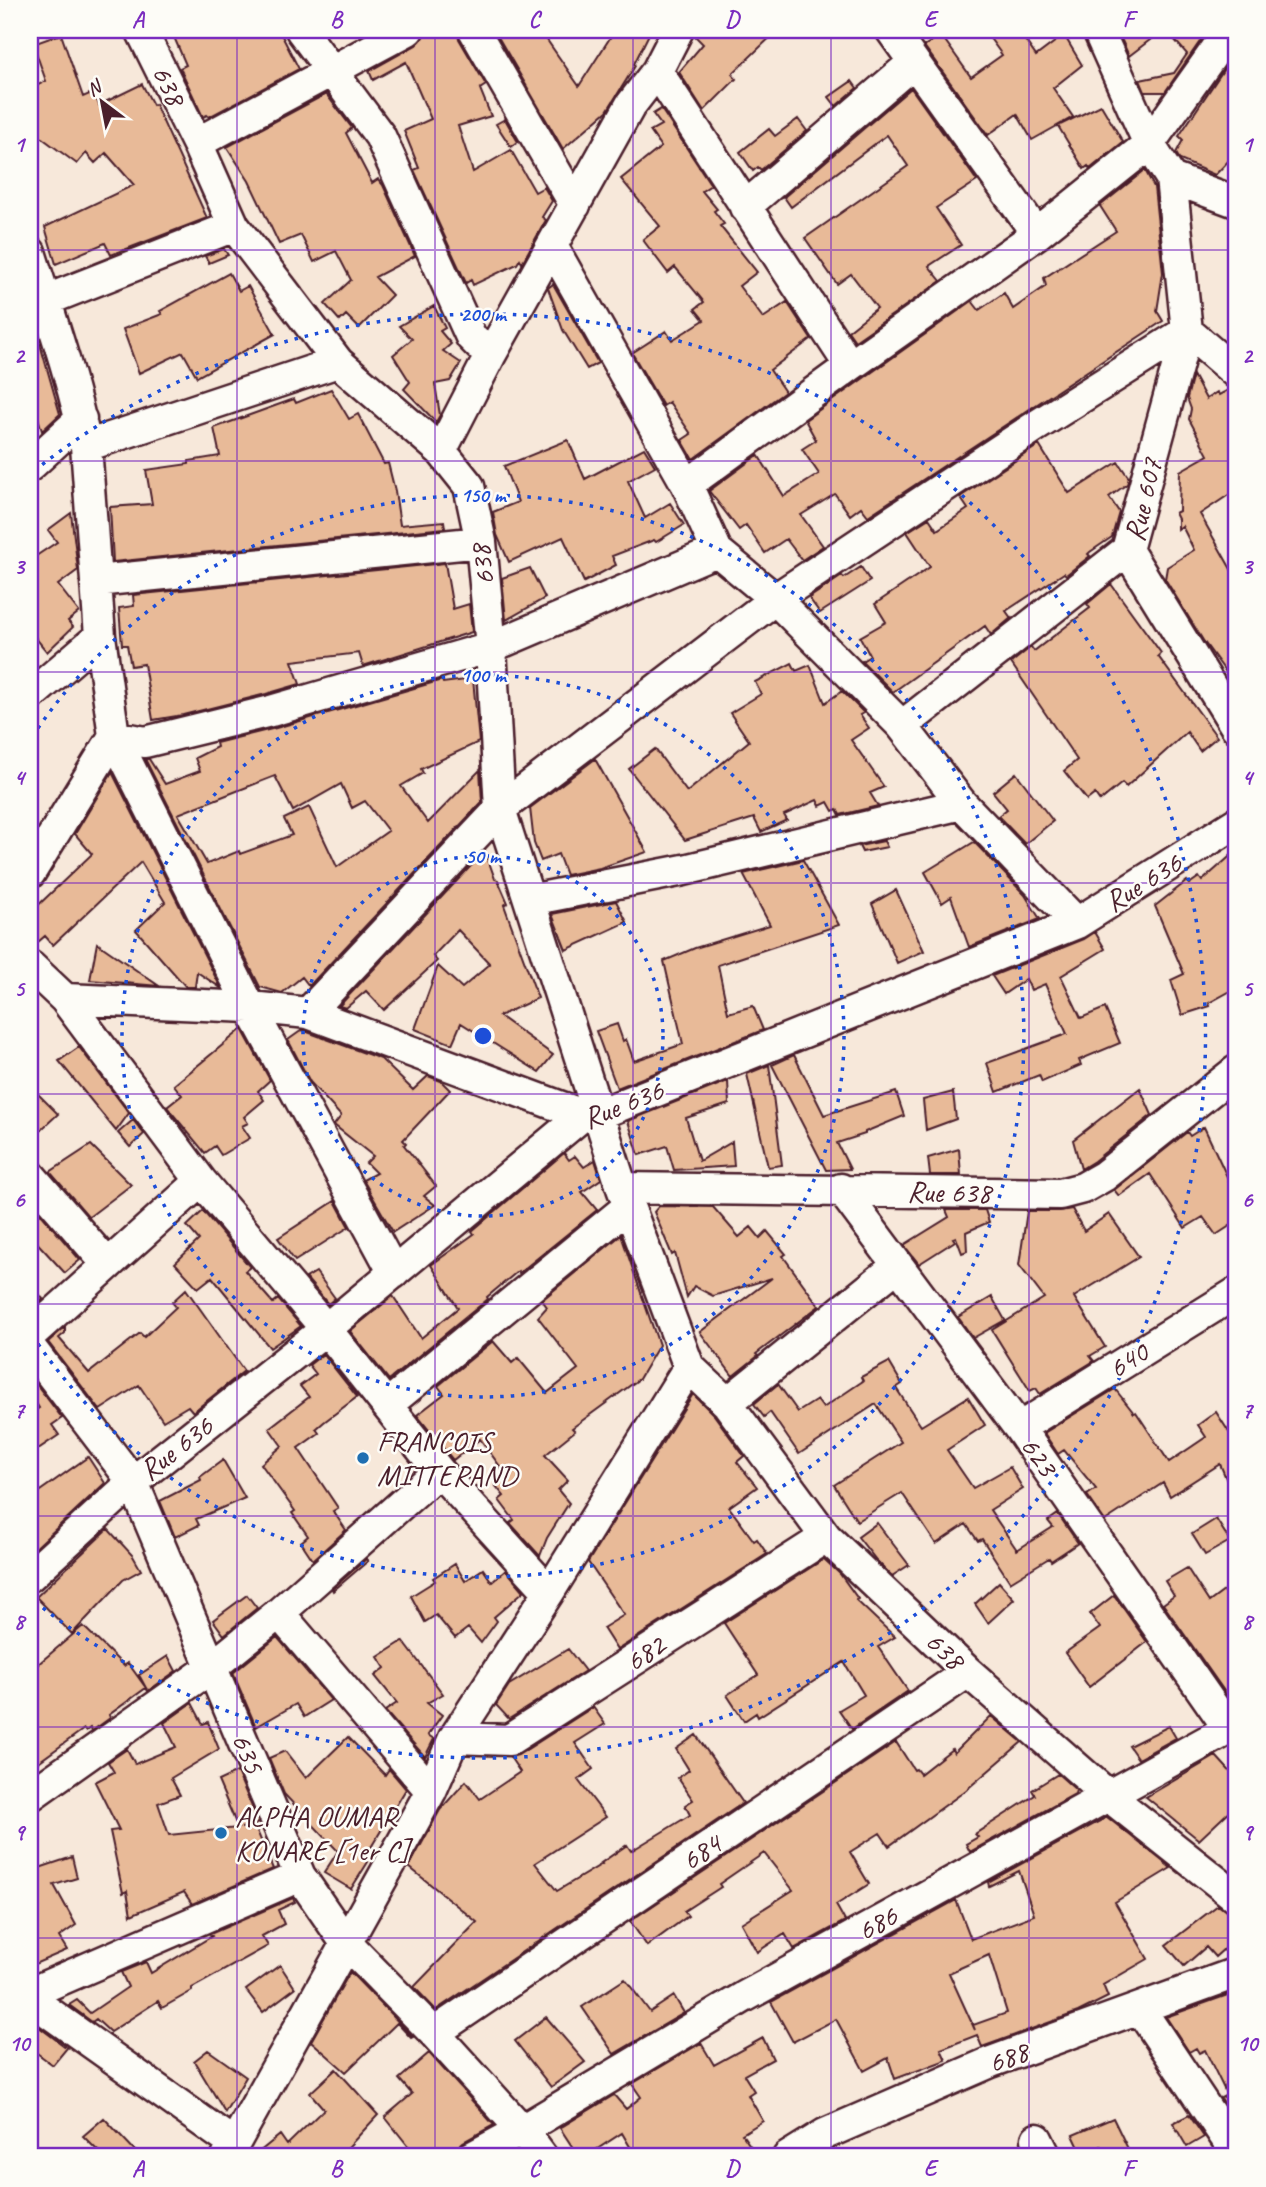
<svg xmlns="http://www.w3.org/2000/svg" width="1266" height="2187" font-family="Caveat,sans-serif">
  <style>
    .building { fill: #e8ba98; stroke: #4a1f2b; stroke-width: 2; fill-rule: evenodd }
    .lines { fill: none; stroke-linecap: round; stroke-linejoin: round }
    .minor-casing { stroke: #4a1f2b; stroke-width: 35 }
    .minor { stroke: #fdfcf7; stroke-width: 30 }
    .grid { fill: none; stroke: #7b2cbf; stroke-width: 2; stroke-opacity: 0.55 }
    .ring { fill: none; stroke: #1d4ed8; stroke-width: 3.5; stroke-dasharray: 3.5 7 }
    .poi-dot { fill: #1f6fb2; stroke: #fdfcf7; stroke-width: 2.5 }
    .labels { text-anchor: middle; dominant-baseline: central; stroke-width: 5; stroke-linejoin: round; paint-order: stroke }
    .street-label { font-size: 30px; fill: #4a1f2b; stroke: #fdfcf7 }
    .poi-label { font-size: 30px; fill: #4a1f2b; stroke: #fdfcf7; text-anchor: start }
    .centre { fill: #1d4ed8; stroke: #fdfcf7; stroke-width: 3.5 }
    .ring-label { font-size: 21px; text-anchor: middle; font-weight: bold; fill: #1d4ed8; stroke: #fdfcf7; stroke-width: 5; stroke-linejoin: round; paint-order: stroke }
    .neatline { fill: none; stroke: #7b2cbf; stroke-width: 2.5 }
    .grid-label { font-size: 23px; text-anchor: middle; font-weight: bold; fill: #7b2cbf }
  </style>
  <rect width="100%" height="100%" fill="#f7e8da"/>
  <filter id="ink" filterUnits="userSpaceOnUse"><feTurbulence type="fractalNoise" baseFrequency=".0143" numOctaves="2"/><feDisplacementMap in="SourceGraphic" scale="14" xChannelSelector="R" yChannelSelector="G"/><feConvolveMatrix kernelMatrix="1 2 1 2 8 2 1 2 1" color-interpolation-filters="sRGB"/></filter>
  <g filter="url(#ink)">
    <path class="building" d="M171 30H279L299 69 209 117 207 115 203 117 180 68 186 65Z
      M428 30H457L459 39 486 85 480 89 491 116 458 126 473 172 511 150 535 192 544 187 552 201 542 217 546 220 522 263 520 259 517 264 473 285 471 280 466 283 414 170 419 168 404 131 431 119 406 62 373 80 369 71 416 45Z
      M494 30H540L579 86 615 30H651L634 64 635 66 607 111 563 149Z
      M695 30H778L732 74 736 79 704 111 679 72 703 44 694 35Z
      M984 30H1018L1036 56 1064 35 1082 65 1053 88 1073 117 1032 140 1017 114 988 135 924 46 941 35 971 77 1002 55Z
      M1117 30H1163L1129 56Z
      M1166 30H1186L1201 40 1165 92H1145L1140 80 1174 73 1187 54Z
      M61 34 83 97 94 92 99 105 142 84 153 105 155 104 207 218 111 255 105 243 56 264 45 227 134 185 106 153 95 163 86 153 77 164 30 129V89L46 81 33 44Z
      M1230 60 1236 64V153L1215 175 1180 160 1176 153 1183 140 1179 136Z
      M852 81 857 88 836 106 829 97Z
      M911 88 977 181 936 208 961 245 929 266 941 281 855 341 848 331 877 308 851 274 837 284 805 238 908 166 887 135 791 207 784 197Z
      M326 94 352 128 346 133 372 183 378 179 383 185 415 256 375 277 392 295 359 328 346 315 340 321 325 304 351 280 336 251 314 262 301 235 279 244 249 181 227 147Z
      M1101 105 1123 142 1090 169 1088 166 1084 169 1058 126Z
      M661 109 711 185 702 191 717 209 714 211 724 224 720 226 757 272 739 286 763 318 787 302 811 339 770 370 785 392 693 459 682 440 691 434 669 402 663 406 632 353 666 331 672 340 704 320 695 309 704 302 675 267 668 273 643 240 660 226 621 179 661 147 650 131 661 125 653 114Z
      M505 119 518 142 511 147 496 124Z
      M798 119 807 131 761 170 758 167 753 171 740 152 769 129 775 136Z
      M1145 170 1154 187 1163 273 1157 311 1163 321 868 516 861 507 850 515 835 494 801 515 823 546 802 560 786 539 765 553 746 525 739 530 709 491 758 455 784 496 819 474 802 449 816 440 805 420 972 301 979 310 1004 293 1013 309 1046 286 1044 278 1116 231 1100 206Z
      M224 249 228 255 209 263 205 256Z
      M229 273 239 291 248 286 275 334 197 377 183 352 139 373 123 329 162 314 160 311Z
      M553 284 598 363 587 369 563 330 548 288Z
      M434 306 445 328 440 331 451 344 443 351 461 363 450 381 435 384 440 415 436 422 404 389 410 382 393 355 412 339 399 326Z
      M30 309 60 414 42 431 30 391Z
      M1193 375 1206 399 1217 392 1219 395 1230 389 1236 390V490L1200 514 1236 578V686L1204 642 1165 579 1167 567 1194 550 1182 526 1178 529V519L1175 513 1179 511 1180 471 1208 455 1189 419 1191 409 1187 398Z
      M331 389 349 419 358 414 384 464 388 463 395 491 400 525 444 521 445 528 113 562 110 507 152 504 146 470 189 464V461L220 456 214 428 294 399 296 403Z
      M568 440 585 479 644 448 655 466 628 481 645 518 670 503 684 525 656 542 654 540 612 556 616 565 584 582 563 537 509 562 497 535 493 512 518 502 504 466Z
      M1039 445 1069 493 1118 462 1129 478 1127 484 1109 497 1119 512 1112 537 1090 552 1088 554 1090 556 1066 575 1064 573 1006 611 1011 618 991 635 985 626 893 692 862 661 870 656 860 637 886 622 875 604 930 567 907 532 929 518 937 530 968 509 960 497Z
      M71 513 78 570 58 585 79 612 68 621 73 627 47 652 30 631V560L57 542 48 530Z
      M445 563 453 609 469 604 472 632 363 666 359 653 292 661 300 684 266 694 183 715 153 720 144 664 131 666 127 645H122L119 608 134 606 133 595Z
      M861 567 870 581 820 613 809 598 842 576 844 578Z
      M530 568 545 598 506 620 502 578Z
      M1111 584 1161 653 1158 656 1217 737 1200 751 1187 732 1126 787 1122 783 1100 801 1095 794 1087 800 1064 771 1077 760 1011 663 1031 647 1034 651 1090 608 1087 604Z
      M792 663 796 671 810 665 825 703 842 691 864 713 860 715 869 728 851 740 884 787 870 793 878 806 840 815 837 809 833 811 828 802 820 806 817 800 784 815 787 820 761 832 754 818 685 840 629 769 655 749 687 792 749 741 730 713 761 694 755 682Z
      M473 679 479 742 421 769 423 773 401 786 428 823 480 770 482 802 309 986 302 977 282 993 260 987 145 759H149L165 784 200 771 195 758 217 747 216 743 276 728 442 680 443 683ZM275 776 293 811 341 784 352 808 365 801 388 831 337 867 309 807 284 819 292 835 240 854 239 851 207 864 178 814Z
      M595 759 647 852 600 868 566 875 558 854 541 861 534 843 530 808Z
      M112 772 221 988 197 972 195 987H186L136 930 165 902 141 862 53 945 45 936 30 949V913L92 854 75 834Z
      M1016 773 1053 821 1025 844 998 816 1007 809 993 792Z
      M884 841 887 847 862 852 859 846Z
      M974 842 1025 895 1040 919 969 947 951 897 942 903 925 872Z
      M485 851 495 879 498 880 508 903 504 905 538 998 499 1016 553 1055 539 1072 461 1023 452 1044 415 1029 438 966 462 988 490 964 458 930 433 956 437 961 384 1010 366 991 346 1008 339 1006Z
      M1236 851V988L1209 1003 1210 1006 1182 1015 1171 980 1184 974 1155 906 1187 881 1189 884 1199 877 1202 881Z
      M803 860 839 925 718 965 728 1013 753 1006 763 1030 617 1088 596 1031 617 1024 623 1041 626 1039 634 1061 683 1044 664 961 695 948 770 925 743 874Z
      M896 890 924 951 897 963 872 904Z
      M616 901 627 922 566 950 552 914Z
      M1095 932 1105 949 1061 976 1081 1018 1105 1008 1120 1043 1079 1060 1081 1065 1042 1082 1039 1075 997 1092 987 1063 1067 1034 1045 984 1031 990 1026 979 1004 994 992 976 1084 939Z
      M97 943 159 986 90 980Z
      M242 1029 270 1080 258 1091 264 1100 244 1117 248 1123 242 1126 250 1138 221 1155 215 1146 205 1153 167 1107 182 1095 174 1085Z
      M302 1030 381 1059 413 1090 428 1076 441 1081 450 1090 403 1140 406 1143 404 1145 436 1186 424 1196 435 1205 393 1232 363 1180 376 1173 366 1163 373 1156 334 1125 341 1116 310 1082 288 1040Z
      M79 1047 129 1113 116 1131 59 1061Z
      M794 1055 824 1115 896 1092 904 1116 865 1132V1134L837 1143 850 1169 826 1170 772 1065Z
      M769 1065 782 1165 768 1167 747 1074Z
      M728 1081 729 1104 686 1118 699 1161 732 1142 734 1166 674 1170 667 1146 639 1155 628 1121Z
      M30 1086 58 1114 30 1140Z
      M1140 1088 1152 1115 1094 1161 1081 1169 1073 1140Z
      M953 1092 956 1119 926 1130 923 1100Z
      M133 1120 144 1134 130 1147 118 1133Z
      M1204 1127 1236 1196V1222L1216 1235 1203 1217 1185 1228 1150 1174 1119 1196 1114 1190 1187 1132 1190 1136Z
      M91 1145 131 1185 89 1217 50 1172Z
      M959 1149 961 1175H930L928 1158Z
      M564 1153 569 1160 575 1156 584 1167 595 1160 601 1179 582 1192 597 1210 519 1273 518 1271 487 1297 488 1299 389 1380 350 1331 393 1296 421 1338 458 1308 431 1265 474 1234 472 1231Z
      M30 1201 80 1260 65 1273 30 1235Z
      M335 1201 349 1227 295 1261 278 1238Z
      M659 1206 713 1207 739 1237 751 1227 760 1238 767 1231 786 1254 783 1256 819 1306 756 1354 758 1356 733 1376 700 1332 772 1278 713 1296 694 1286 687 1297 675 1253 672 1255 654 1212Z
      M1072 1209 1084 1231 1109 1214 1139 1257 1074 1297 1105 1347 1090 1356 1094 1361 1040 1394 1036 1388 1030 1391 992 1330 1044 1298 1019 1265 1027 1211H1060Z
      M946 1210H985L989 1222 966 1232 967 1251 962 1253 956 1237 953 1238 955 1241 919 1264 904 1245 949 1217Z
      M203 1211 250 1267 245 1271 273 1303 278 1299 301 1326 270 1348 212 1277 198 1288 175 1263 199 1240 187 1226Z
      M621 1235 659 1345 639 1379 572 1428 575 1431 545 1455 568 1480 558 1490 569 1503 547 1538 540 1556 510 1523 514 1520 499 1500 504 1496 495 1485 507 1476 480 1439 453 1460 417 1415 444 1394 438 1386 493 1341 512 1363 518 1358 547 1393 578 1369 538 1317 547 1307 542 1300Z
      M316 1272 335 1298 328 1304 306 1278Z
      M30 1283 43 1299 30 1312Z
      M186 1289 244 1371 193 1412 188 1406 163 1421 139 1385 100 1410 48 1342 65 1327V1333L59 1338 89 1373 140 1333 144 1337 176 1307 172 1302Z
      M992 1297 1005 1320 973 1338 958 1317Z
      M323 1354 357 1397 324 1422 316 1429 319 1433 298 1448 338 1508 333 1511 346 1530 313 1560 301 1542 308 1536 292 1513 295 1511 261 1464 282 1446 269 1428 309 1397 300 1386 316 1374 309 1365Z
      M889 1362 902 1384 896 1388 921 1426 968 1397 985 1425 947 1450 973 1488 1010 1467 1023 1489 990 1510 1017 1550 1053 1527 1048 1521 1058 1514 1078 1543 1051 1561 1049 1558 1010 1582 982 1539 978 1541 966 1524 936 1544 902 1493 857 1521 834 1485 901 1442 876 1404 799 1454 770 1412 764 1417 754 1404 778 1384 798 1412 817 1400 823 1408 863 1381 861 1377Z
      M30 1376 62 1418 52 1425 59 1435 38 1449 30 1436V1414L39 1408 30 1394Z
      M1115 1389 1134 1413 1136 1412 1169 1462 1206 1437 1198 1425 1216 1412 1236 1443V1502L1220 1464 1170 1496 1163 1483 1105 1521 1087 1495 1096 1489 1064 1450 1058 1454 1044 1433Z
      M693 1394 714 1415 744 1456 737 1462 757 1487 729 1507 754 1541 757 1539 767 1554 617 1650 603 1628 624 1615 588 1562Z
      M88 1457 105 1483 30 1553V1498Z
      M223 1460 245 1498 196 1519 199 1525 175 1537 160 1501 201 1480 200 1477Z
      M1216 1519 1230 1541 1205 1555 1192 1534Z
      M877 1523 909 1565 892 1576 876 1560 858 1537Z
      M108 1529 133 1556 141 1570 123 1580 72 1634 36 1597Z
      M366 1559 368 1561 333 1591 332 1589Z
      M824 1559 840 1574 858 1599 856 1600 895 1637 878 1647 908 1691 852 1729 839 1710 864 1695 844 1662 758 1717 756 1713 744 1721 727 1695 758 1675 724 1623Z
      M455 1564 465 1581 483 1569 492 1582 506 1570 524 1591 494 1617 497 1621 481 1643 468 1628 455 1638 436 1615 425 1622 411 1596 435 1581 433 1578Z
      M1187 1568 1209 1602 1236 1582V1708L1163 1604 1174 1596 1165 1581Z
      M999 1582 1014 1599 988 1623 975 1604Z
      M247 1595 257 1608 224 1635 213 1620Z
      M1114 1595 1147 1642 1089 1687 1065 1653 1100 1628 1090 1614Z
      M83 1626 124 1666 128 1663 146 1688 139 1675 168 1656 176 1671 148 1691 146 1688 109 1715 110 1718 92 1731 90 1728 86 1731 84 1729 37 1763 30 1752V1671Z
      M277 1637 331 1700 304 1717 296 1704 256 1727 233 1673Z
      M403 1641 443 1694 427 1703 442 1715 428 1735 434 1739 425 1757 385 1711 397 1703 375 1676 385 1668 378 1657Z
      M568 1649 585 1671 509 1719 496 1705 509 1685Z
      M192 1703 203 1724 208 1722 219 1749 171 1778 180 1795 158 1803 169 1835 238 1828 218 1781 237 1772 259 1823 241 1828 255 1826 273 1869 192 1904 184 1892 131 1915 127 1891 123 1893 110 1831 119 1830 95 1782 114 1772 108 1762 127 1749 135 1764 176 1747 164 1723Z
      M593 1707 605 1724 575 1743 593 1769 578 1780 606 1817 535 1863 557 1891 602 1864 601 1863 627 1845 631 1851 690 1815 685 1805 693 1800 678 1778 689 1770 676 1749 696 1735 743 1803 436 2010 414 1987 477 1922 409 1867 440 1810 466 1781 480 1799 520 1772 510 1757 518 1755Z
      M991 1716 1022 1742 965 1791 889 1846 880 1833 850 1852 869 1884 836 1905 845 1921 794 1949 785 1934 757 1952 741 1923 793 1890 764 1853 719 1884 721 1887 684 1911 688 1916 647 1946 630 1921 896 1742 914 1770 916 1769 920 1774 952 1749 954 1753Z
      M1169 1726 1176 1738 1138 1759 1129 1746Z
      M348 1737 385 1775 389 1769 406 1789 364 1859 368 1862 351 1889 324 1873 338 1851 284 1794 269 1758 285 1751 306 1778Z
      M1216 1756 1236 1778V1805L1199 1840 1146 1797Z
      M1058 1774 1076 1790 1075 1794 970 1852 966 1844 978 1837 975 1834 1035 1795 1032 1790Z
      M1107 1817 1171 1868 1115 1902 1148 1959 1103 1985 1108 1997 1078 2012 982 2047 977 2035 941 2049 946 2060 895 2079 888 2058 864 2071 836 2019 793 2042 771 2002 956 1900 971 1939 1034 1915 1019 1871 989 1886 988 1882ZM989 1955 1007 2013 973 2025 975 2030 949 1973Z
      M72 1857 77 1878 54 1885 76 1925 59 1937 67 1950 30 1966V1871Z
      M293 1898 295 1902 278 1910 284 1924 262 1936 268 1946 192 1988V1991L162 2008 158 2001 110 2032 96 2019 92 2022 69 2005 77 2000 90 2013 128 1987 121 1972 146 1962 151 1973 212 1936 210 1934Z
      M1218 1905 1226 1911 1236 1914V1938L1215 1957 1206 1947 1184 1966 1166 1945Z
      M280 1965 295 1988 263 2012 246 1990Z
      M350 1972 413 2037 411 2038 397 2023 346 2072 311 2041Z
      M625 1979 650 2012 674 1996 684 2013 614 2054 582 2007Z
      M1236 1992V2118L1235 2119 1221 2098 1227 2095 1205 2050 1199 2053 1196 2048 1189 2052 1166 2017Z
      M546 2017 585 2062 551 2087 515 2041Z
      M39 2027 67 2048 53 2065 30 2048V2033Z
      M763 2038 773 2059 744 2075 754 2091 748 2095 763 2121 742 2134 758 2157H636L622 2133 585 2157H579L560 2128 614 2095 626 2109 641 2097 632 2084 701 2043 714 2065Z
      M208 2050 246 2077 225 2112 194 2061Z
      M429 2053 494 2125 463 2142 457 2148 455 2157H417L385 2117 412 2094 399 2079Z
      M336 2069 378 2115 339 2157H253L280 2135 287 2145 324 2109 310 2093Z
      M1189 2115 1204 2137 1187 2147 1173 2123Z
      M104 2118 141 2157H104L83 2136Z
      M1113 2118 1132 2157H1107L1101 2146 1083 2156 1073 2135Z"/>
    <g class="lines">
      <g class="minor-casing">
        <path id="minor" d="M141 30 197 143 234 226 338 362 441 451 469 486 481 542 491 647 500 809 622 1188 689 1367 727 1403 826 1537 968 1672 1110 1797 1236 1897
          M301 30 380 136 471 337 490 356
          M474 30 575 205
          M891 30 1037 234
          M1098 30 1149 144 1171 178 1187 331 1127 550 1236 727
          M657 71 850 366
          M197 143 408 30
          M1171 178 1236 202
          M745 207 914 62
          M552 246 687 485 717 551 775 599 902 726 962 804 1077 923
          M30 252C50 316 73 380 86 446L100 636 114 736 250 1007 394 1273
          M47 300 234 226
          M1187 331 1236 373
          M86 446 338 362
          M441 451 490 356 630 106 657 71 678 30
          M30 466 81 419
          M687 485 850 366 1037 234 1149 144 1230 30
          M96 581 481 542
          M30 696 100 636
          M902 726 1127 550
          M30 873 114 736 145 742 271 711 491 647 717 551
          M530 900 684 870 962 804
          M30 966 65 999 201 1181 326 1329 439 1471 549 1592
          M65 999 250 1007 308 1013 583 1115
          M308 1013 500 809 775 599 1036 426 1187 331
          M30 1175 108 1265
          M622 1188 1060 1194 1083 1188 1104 1176 1236 1071
          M841 1189 1019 1428 1229 1729
          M30 1335 201 1181
          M30 1347 133 1482 300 1876 346 1943 434 2033 522 2130 542 2157
          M727 1403 897 1266
          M387 1405 629 1206
          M1019 1428 1236 1293
          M30 1576 133 1482 326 1329 583 1115 599 1114 1077 923 1236 823
          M279 1613 431 1791
          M454 1738 509 1740 826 1537
          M30 1796 212 1667 279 1613 439 1471
          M30 1993 300 1876
          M30 1999 234 2144
          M1140 2009 1236 2153
          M434 2033 968 1672
          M1037 2139 1046 2157
          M227 2157 431 1791 454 1738 549 1592 689 1367
          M472 2157 522 2130 744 1997 1236 1725
          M788 2157 825 2134 991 2062 1236 1973"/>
      </g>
      <use href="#minor" class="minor"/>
    </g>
  </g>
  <path class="grid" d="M237 30V2157M435 30V2157M633 30V2157M831 30V2157M1029 30V2157M30 250H1236M30 461H1236M30 672H1236M30 883H1236M30 1094H1236M30 1304H1236M30 1516H1236M30 1727H1236M30 1938H1236"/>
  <g class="ring">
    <circle cx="483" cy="1036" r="180"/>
    <circle cx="483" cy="1036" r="361"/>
    <path d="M32 737A541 541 0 1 1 32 1335"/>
    <path d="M34 471A722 722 0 1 1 34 1601"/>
  </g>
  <g class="poi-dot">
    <circle cx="363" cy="1458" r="7"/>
    <circle cx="221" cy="1833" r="7"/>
  </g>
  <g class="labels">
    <g class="street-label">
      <text transform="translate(169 85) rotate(64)">638</text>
      <text transform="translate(1143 500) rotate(-77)">Rue 607</text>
      <text transform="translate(482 565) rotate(-97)">638</text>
      <text transform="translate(1143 882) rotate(-32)">Rue 636</text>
      <text transform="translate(623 1104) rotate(-22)">Rue 636</text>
      <text transform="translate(949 1192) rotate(1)">Rue 638</text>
      <text transform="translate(1128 1360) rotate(-32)">640</text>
      <text transform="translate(176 1448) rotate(-38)">Rue 636</text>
      <text transform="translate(1039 1456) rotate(55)">623</text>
      <text transform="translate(945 1650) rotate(44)">638</text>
      <text transform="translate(645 1653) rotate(-33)">682</text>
      <text transform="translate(248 1753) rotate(67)">635</text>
      <text transform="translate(701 1852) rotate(-34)">684</text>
      <text transform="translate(877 1923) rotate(-29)">686</text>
      <text transform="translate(1008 2057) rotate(-20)">688</text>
    </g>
    <g class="poi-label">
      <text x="377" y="1441">FRANCOIS<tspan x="377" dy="34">MITTERAND</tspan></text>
      <text x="235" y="1816">ALPHA OUMAR<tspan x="235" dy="34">KONARE [1er C]</tspan></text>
    </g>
  </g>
  <circle cx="483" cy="1036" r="10" class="centre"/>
  <g class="ring-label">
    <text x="483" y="321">200 m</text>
    <text x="483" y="502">150 m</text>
    <text x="483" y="682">100 m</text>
    <text x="483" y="863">50 m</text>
  </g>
  <rect width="1266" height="2187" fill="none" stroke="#fdfcf7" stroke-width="77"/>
  <g transform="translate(102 102) rotate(328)" stroke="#fdfcf7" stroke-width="5" paint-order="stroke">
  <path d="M0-5L12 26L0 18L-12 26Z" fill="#4a1f2b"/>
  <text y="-10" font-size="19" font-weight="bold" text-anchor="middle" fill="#4a1f2b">N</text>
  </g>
  <rect x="38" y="38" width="1190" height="2110" class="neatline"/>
  <g class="grid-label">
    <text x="138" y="27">A</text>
    <text x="336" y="27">B</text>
    <text x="534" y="27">C</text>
    <text x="732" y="27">D</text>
    <text x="930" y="27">E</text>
    <text x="1128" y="27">F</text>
    <text x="19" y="152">1</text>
    <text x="1247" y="152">1</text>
    <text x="19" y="363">2</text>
    <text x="1247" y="363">2</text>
    <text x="19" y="574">3</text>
    <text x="1247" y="574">3</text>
    <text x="19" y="785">4</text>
    <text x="1247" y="785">4</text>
    <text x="19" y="996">5</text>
    <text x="1247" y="996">5</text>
    <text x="19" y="1207">6</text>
    <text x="1247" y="1207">6</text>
    <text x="19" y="1418">7</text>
    <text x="1247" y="1418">7</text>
    <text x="19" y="1629">8</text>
    <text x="1247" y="1629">8</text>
    <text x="19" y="1840">9</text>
    <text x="1247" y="1840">9</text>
    <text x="19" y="2051">10</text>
    <text x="1247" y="2051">10</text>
    <text x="138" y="2176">A</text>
    <text x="336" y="2176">B</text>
    <text x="534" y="2176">C</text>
    <text x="732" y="2176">D</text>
    <text x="930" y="2176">E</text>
    <text x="1128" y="2176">F</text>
  </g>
</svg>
